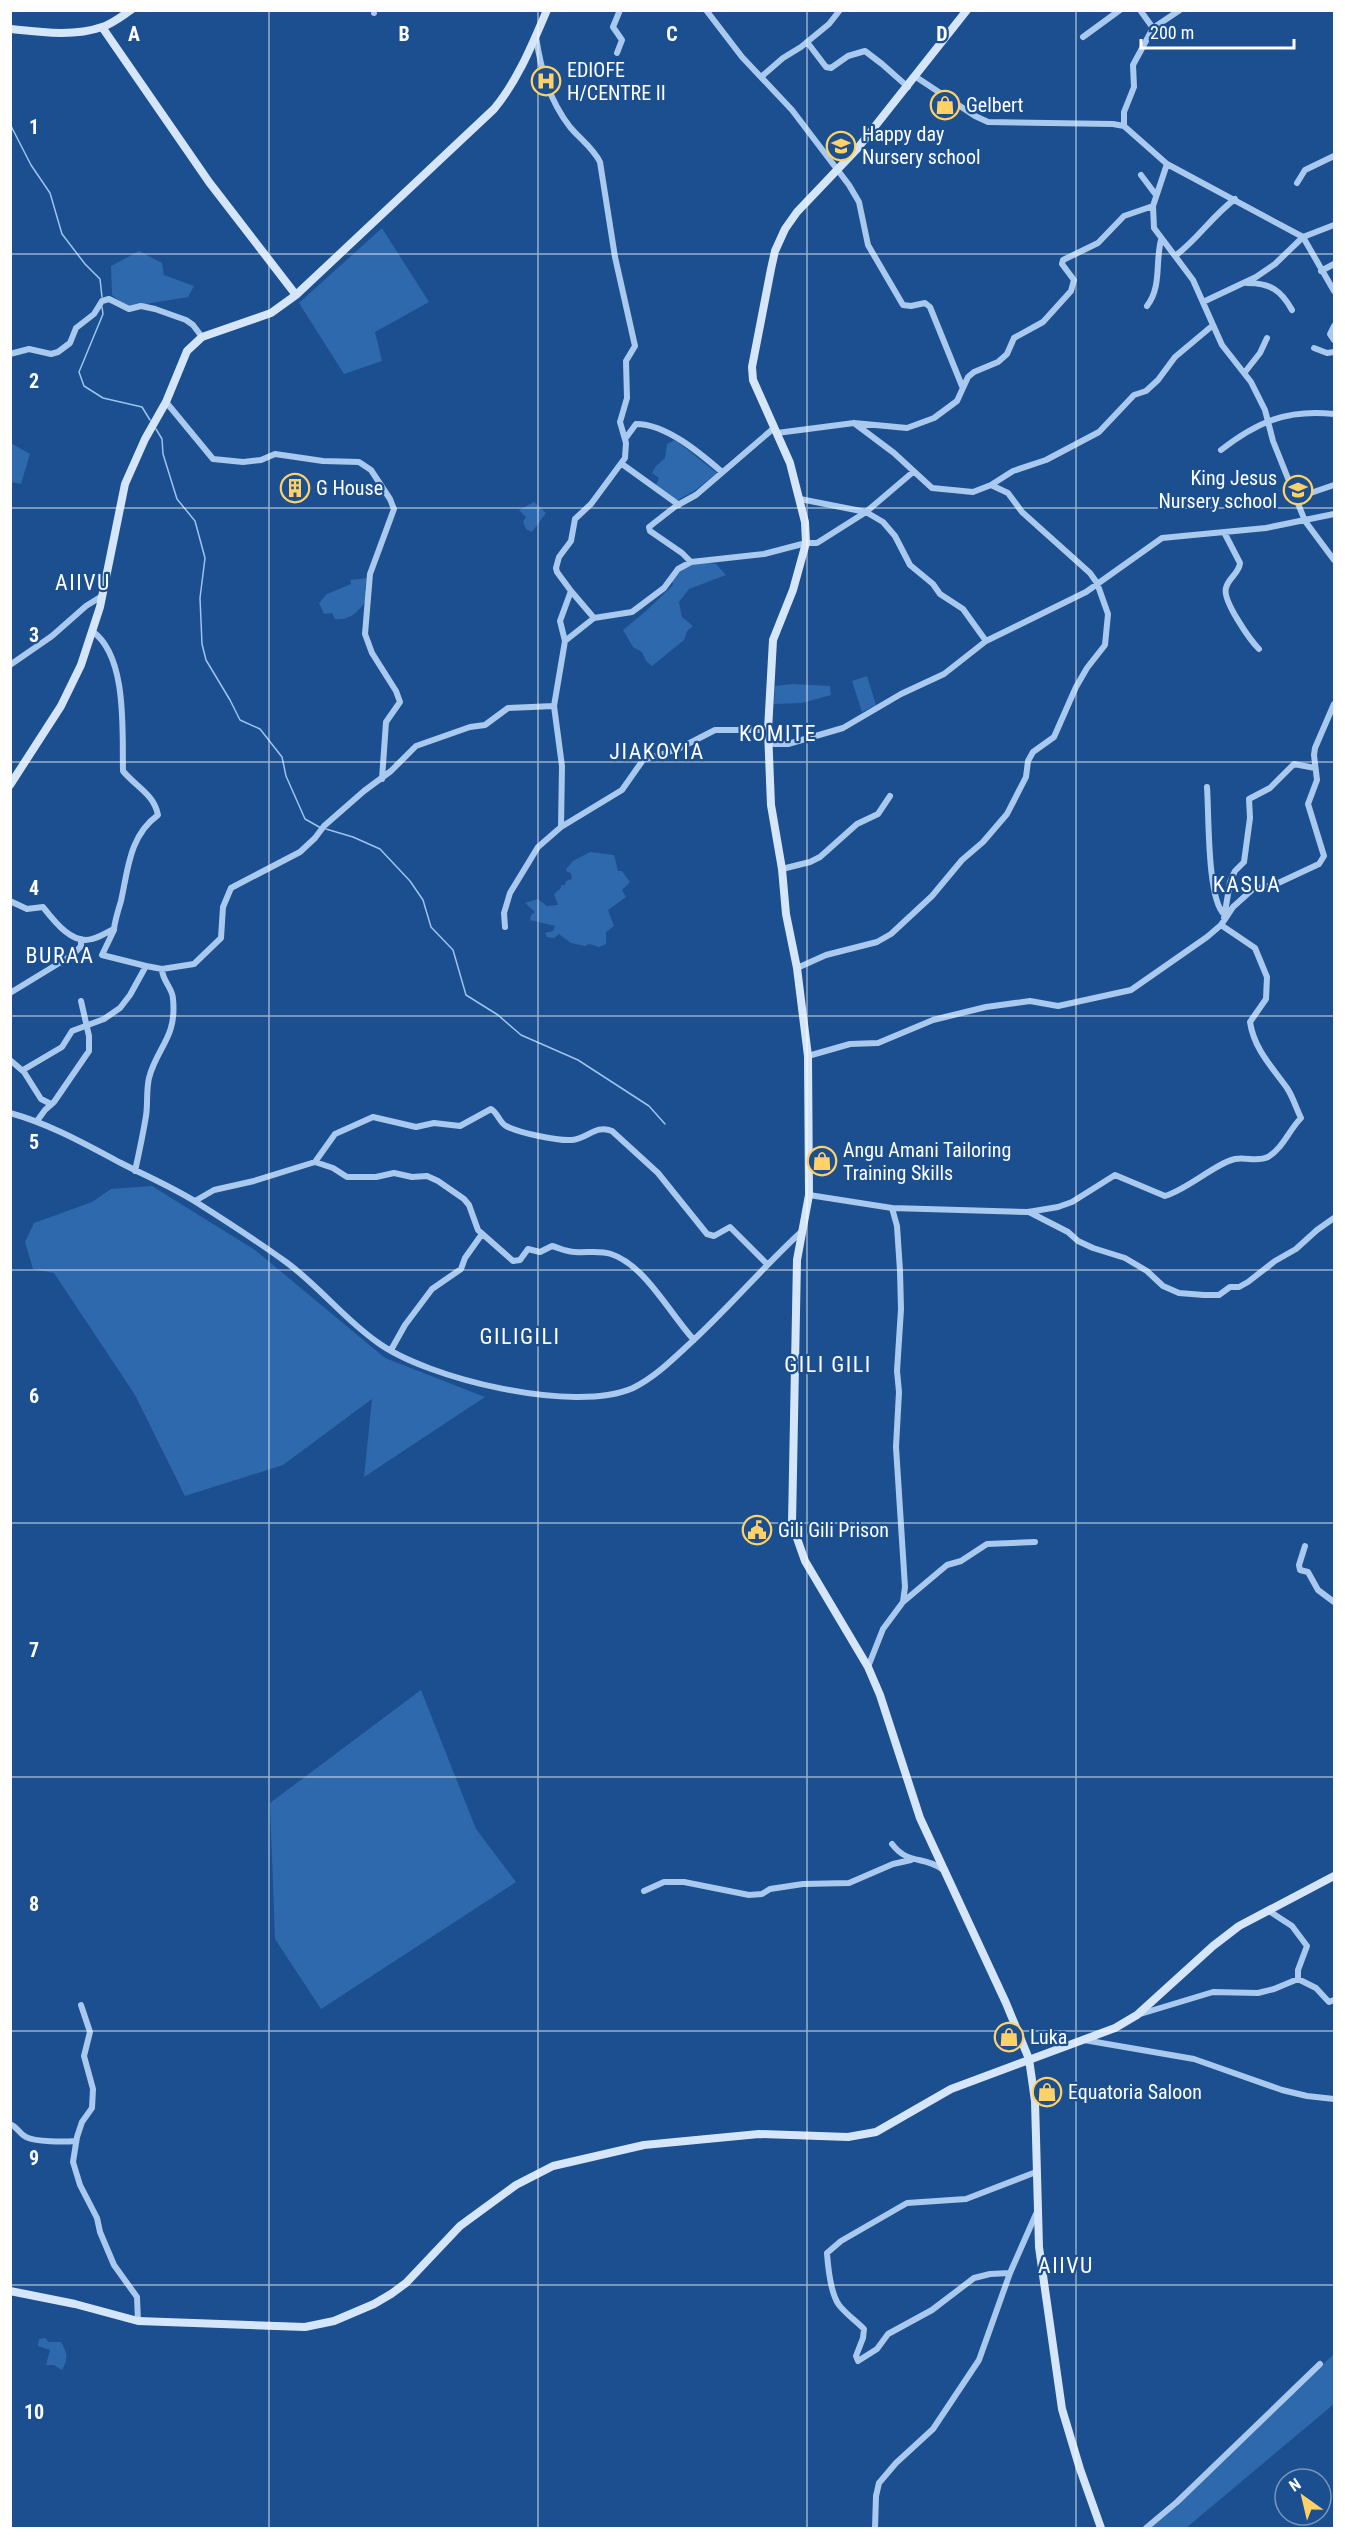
<svg xmlns="http://www.w3.org/2000/svg" width="1345" height="2539" font-family="'Roboto Condensed',sans-serif">
  <style>
    .green { fill: #2e69ad }
    .lines { fill: none; stroke-linecap: round; stroke-linejoin: round }
    .stream { stroke: #9cc4f0; stroke-width: 1.5 }
    .street { stroke: #a9c9ee; stroke-width: 6 }
    .secondary { stroke: #d6e6fa; stroke-width: 8 }
    .grid { fill: none; stroke: #fff; stroke-width: 1.5; stroke-opacity: 0.55 }
    .labels { text-anchor: middle; dominant-baseline: central; stroke-width: 4.5; stroke-linejoin: round; paint-order: stroke }
    .poi-label { font-size: 20px; fill: #fff; stroke: #1b4f8f; text-anchor: start }
    .quarter-label { font-size: 22px; letter-spacing: 1.5px; fill: #fff; stroke: #1b4f8f }
    .grid-label { font-size: 20px; text-anchor: middle; font-weight: bold; fill: #fff; stroke: #1b4f8f; stroke-width: 4.5; stroke-linejoin: round; paint-order: stroke }
  </style>
  <rect width="100%" height="100%" fill="#1b4f8f"/>
  <path class="green" d="M382 228 429 302 375 332 382 361 344 374 299 303Z
    M139 251 162 263 164 275 194 286 188 297 127 307 112 295 111 266Z
    M675 440 717 473 694 491 676 501 655 488 659 478 652 473 656 466 665 458 667 444Z
    M11 443 30 454 21 484 11 482Z
    M534 502 546 513 532 532 526 529 523 522 526 517 519 510Z
    M703 562 716 564 726 575 689 589 679 602 682 617 693 626 687 631 684 640 652 666 646 661 642 652 633 647 623 630 646 611 673 585 671 577 679 568Z
    M367 578 365 590 370 595C361 608 353 621 335 619L332 613 324 614 319 603 327 594 351 584 350 580Z
    M867 676 876 705 862 712 852 681Z
    M792 684 830 686 831 695 802 703 774 704 775 686Z
    M590 852 614 855 618 871H622L630 882 622 890 626 897 608 910 614 926 606 932V944L599 947 589 944 585 946 571 943 559 934 554 938 547 937 545 933 553 931 555 926 530 920 531 915 535 912 525 903 538 899 547 906 558 905 554 894 561 888V885H565L566 881 572 879 571 873 567 872 566 869 573 861Z
    M152 1186 255 1250 385 1358 485 1397 364 1477 372 1399 283 1465 185 1496 135 1395 54 1273 33 1269 25 1242 34 1223 92 1202 111 1189Z
    M421 1690 476 1829 516 1882 321 2009 275 1939 270 1803Z
    M45 2338 49 2342H61C68 2354 68 2359 62 2370L54 2365H46L50 2350 38 2346 39 2339Z
    M1334 2354V2404L1186 2528H1150Z"/>
  <g class="lines">
    <path class="stream" d="M10 124 31 165 50 193 62 234 85 264 100 279 102 297
      M102 307 103 314 79 372 84 386 103 398 142 407 150 420
      M156 429 162 439 163 454 177 499 195 521 205 558 200 598 202 644 206 660 230 700 240 720 260 729 282 757 286 776 305 819 321 828
      M326 829 353 837 380 849 410 881 423 900 431 927 453 950 466 995 498 1015 521 1035 578 1060 649 1106 665 1124"/>
    <path class="street" d="M374 10V13
      M706 10 742 57 792 110 849 185 859 202 868 245 903 305 911 306 925 303 930 307 962 386
      M1140 10 1153 28
      M536 37C541 70 549 100 570 127 580 139 593 148 600 162L615 257 635 346 626 361 627 398 620 422 626 443 625 458 591 504 575 519 571 541 559 557 556 568 557 572 571 591 560 621 565 641
      M1083 37 1120 10
      M807 42 826 67 831 68 848 56 865 51 882 64 908 87
      M617 53 622 40 613 27 620 10
      M761 77 783 58 801 47 829 24 840 10
      M916 77 975 116 988 122 1113 124 1124 126 1167 164 1303 237 1334 291
      M1124 126V112L1134 87 1133 65 1153 28 1180 10
      M1167 164 1153 206 1154 228 1193 280 1222 345 1251 382 1265 410 1273 441 1305 521 1334 560
      M1141 175 1156 195
      M1297 183 1305 170 1334 156
      M1175 256C1198 239 1212 216 1235 199
      M1321 271 1334 264
      M1247 283C1270 283 1281 290 1292 310
      M1203 302 1256 277 1275 264 1303 237 1334 225
      M1147 306C1162 286 1155 263 1161 240
      M1334 326 1330 334 1334 340
      M1314 348 1327 353 1334 352
      M10 354 29 349 51 354 58 352 70 343 76 328 94 314 102 301 109 299 129 309 141 306 155 309 186 320 193 325 202 337
      M1245 372 1260 353 1267 338
      M166 402 213 459 243 462 261 460 275 454 323 461 359 462 371 470 390 499 394 509 370 574 365 634 372 653 396 691 400 702 386 722 382 779
      M777 433 854 423 907 428 934 418 957 401 968 377 974 372 998 362 1007 354 1014 338 1043 322 1071 291 1074 280 1062 264 1063 260 1098 243 1124 216 1153 206
      M625 439 636 424C666 424 700 453 722 472
      M1221 450C1257 422 1287 409 1334 414
      M622 464 679 505
      M991 485 1013 471 1046 460 1099 432 1134 395 1146 391 1158 380 1175 357 1212 326
      M1296 498 1334 485
      M800 499 866 512 883 522 895 536 910 565 933 584 940 594 963 609 986 641
      M1225 534 1240 563C1239 574 1228 578 1226 588 1222 600 1250 640 1259 649
      M691 562 682 553 650 531 649 527 676 506 696 495 774 428
      M571 591 594 618
      M10 665 52 636 86 606 102 596
      M769 744H788L843 728 901 694 944 674 986 641 1086 592 1162 538 1266 528 1334 514
      M1207 787C1209 813 1207 899 1224 914
      M561 827 562 766 554 706 565 641 594 618 632 612 664 588 678 569 691 562 764 554 806 543H817L866 512 913 472
      M782 869 810 862 820 857 857 824 878 814 890 796
      M10 901 27 909 43 907C54 921 72 945 92 939 100 937 107 932 114 929 115 920 118 911 121 901 128 870 129 836 158 815 154 794 136 787 123 771 122 733 128 656 92 631
      M1224 918 1230 882 1235 871 1244 862 1250 818 1249 799 1270 788 1294 764 1315 768
      M505 927 504 913 510 893 538 847 561 827 622 790 643 760 678 749 715 730H768
      M114 930 102 955 146 966
      M797 968 826 955 877 942 891 934 932 896 962 860 983 842 1007 814 1026 777 1028 761 1033 752 1054 737 1076 687 1087 668 1105 645 1108 614 1097 583 1090 573 1022 512 1008 493 991 485 973 492 932 488 894 453 854 423
      M10 993 74 954 81 946V939
      M808 1056 850 1044 878 1043 933 1020 986 1007 1030 1001 1058 1006 1131 990 1207 937 1221 925 1233 907 1253 889 1274 885 1319 864 1324 856 1308 804 1317 780 1314 755 1315 748 1334 704
      M10 1060 24 1072 41 1099 51 1104
      M23 1070 62 1047 72 1031 104 1019 120 1008 130 995 146 966 162 969
      M10 1113C50 1124 85 1144 121 1163 146 1176 172 1187 196 1202 226 1221 257 1241 286 1262 319 1286 344 1319 377 1342 427 1379 575 1414 633 1388 653 1378 669 1363 685 1348 726 1311 761 1269 801 1232
      M37 1121 45 1110 54 1102 89 1051V1036L81 1001
      M315 1162 333 1168 347 1177H376L394 1173 412 1177 427 1176 438 1181 464 1199 469 1205 478 1230 513 1261 520 1260 528 1249 540 1252 552 1246C559 1248 567 1252 575 1252 587 1253 599 1250 611 1254 645 1265 670 1314 694 1340
      M135 1171C139 1153 143 1134 146 1116 148 1103 146 1091 149 1078 157 1047 177 1038 173 999 173 988 162 981 162 969L194 964 221 938 223 907 231 888 300 852 315 838 324 826 364 791 391 771 416 746 470 727 485 725 508 708 554 706
      M809 1195 892 1208 897 1226 900 1271 901 1309 897 1371 899 1392 896 1447 905 1587 903 1602 883 1629 868 1667
      M195 1201 214 1190 254 1181 315 1162 335 1134 373 1117 416 1127 434 1123 460 1126 491 1109C498 1113 499 1122 506 1126 520 1133 557 1141 572 1140 587 1139 596 1124 612 1131L658 1173 707 1234 714 1236 730 1227 767 1264
      M892 1208 1028 1212 1058 1207 1072 1202 1115 1175 1165 1196C1188 1189 1216 1163 1235 1159 1246 1157 1258 1162 1268 1157 1283 1148 1289 1130 1301 1118 1296 1108 1293 1097 1287 1088 1272 1067 1254 1049 1250 1022L1266 999 1267 977 1255 948 1221 925
      M1029 1212 1068 1232 1078 1241 1093 1248 1125 1258 1147 1271 1163 1286 1179 1293 1204 1295H1219L1230 1287H1239L1248 1282 1275 1261 1296 1249 1317 1230 1334 1218
      M391 1350 405 1325 432 1289 461 1269 465 1258 482 1234
      M1305 1546 1299 1565 1300 1570 1308 1572 1318 1590 1334 1602
      M903 1602 947 1565 961 1561 987 1544 1035 1542
      M892 1844C909 1866 923 1855 942 1869
      M644 1891 664 1882H684L749 1895 762 1894 770 1889 803 1884 849 1883 893 1864 911 1860
      M1269 1911 1292 1926 1307 1946 1298 1970V1979
      M81 2005 90 2032 84 2056 93 2089 92 2108 82 2122 77 2137 73 2162 80 2185 97 2218 100 2232 114 2265 137 2297 138 2321
      M1137 2015 1213 1992 1258 1993 1274 1989 1298 1979 1316 1988 1329 2002 1334 2000
      M1084 2040 1194 2059 1282 2090 1307 2096 1334 2099
      M10 2124C17 2127 20 2134 26 2137 35 2142 65 2142 75 2141
      M1010 2273 990 2274 974 2278 932 2310 888 2334 877 2349 858 2361 856 2356 863 2338 864 2329C856 2321 846 2314 839 2305 831 2294 828 2267 827 2253L841 2241 907 2203 966 2199 1036 2172
      M875 2528 876 2496 879 2483 896 2463 933 2429 979 2360 1010 2273 1036 2214
      M1146 2528 1177 2502 1320 2364"/>
    <path class="secondary" d="M967 10 857 149 797 212 785 229 775 251 771 269 752 367 753 380 790 463 805 522 806 543 793 590 773 640 768 730 771 805 782 869 786 914 797 968 808 1056 809 1195 797 1260 792 1524 805 1561 868 1667 880 1695 920 1818 1006 2003 1029 2059 1035 2101 1039 2247 1062 2409 1080 2469 1101 2528
      M102 27 209 182 296 295
      M10 29C39 32 74 37 102 27 112 24 122 16 131 10
      M10 785 61 706 81 665 100 607 125 484 145 439 166 402 187 351 202 337 271 313 296 295 494 109C518 80 532 45 547 10
      M10 2291 75 2304 138 2321 305 2327 334 2321 374 2304 391 2294 406 2283 460 2226 516 2185 553 2166 644 2145 759 2134 848 2137 876 2132 951 2089 1115 2028 1137 2015 1213 1946 1239 1926 1334 1876"/>
  </g>
  <path class="grid" d="M269 10V2528M538 10V2528M807 10V2528M1076 10V2528M10 254H1334M10 508H1334M10 762H1334M10 1016H1334M10 1270H1334M10 1523H1334M10 1777H1334M10 2031H1334M10 2285H1334"/>
  <defs>
    <g id="hospital-ring" transform="scale(1.5)"><circle r="9.5" fill="#1b4f8f" stroke="#ffd166" stroke-width="1.5"/><path d="M-5-5h3v3.5h4V-5h3V5h-3V1.5h-4V5h-3Z" fill="#ffd166"/></g>
    <g id="shop-ring" transform="scale(1.5)"><circle r="9.5" fill="#1b4f8f" stroke="#ffd166" stroke-width="1.5"/><path d="M-5-2.5h2.3a2.7 3.5 0 0 1 5.4 0H5L5.5 6h-11ZM-1.5-2.5h3a1.5 2.3 0 0 0-3 0Z" fill="#ffd166"/></g>
    <g id="school-ring" transform="scale(1.5)"><circle r="9.5" fill="#1b4f8f" stroke="#ffd166" stroke-width="1.5"/><path d="M0-5L7-2L0 1L-7-2ZM-4 1L0 2.5L4 1V4Q0 6-4 4Z" fill="#ffd166"/></g>
    <g id="building-ring" transform="scale(1.5)"><circle r="9.5" fill="#1b4f8f" stroke="#ffd166" stroke-width="1.5"/><path d="M-4-6H4V6H1V3H-1V6H-4ZM-2.5-4.3h1.7v1.8h-1.7ZM.8-4.3h1.7v1.8H.8ZM-2.5-1h1.7V.8h-1.7ZM.8-1h1.7V.8H.8Z" fill="#ffd166"/></g>
    <g id="civic-ring" transform="scale(1.5)"><circle r="9.5" fill="#1b4f8f" stroke="#ffd166" stroke-width="1.5"/><path d="M-.6-6.5H3V-4.5H.6V-3L4-1V1h2V6H-6V1h2V-1L-.6-3ZM-1.2 2.5V6h2.4V2.5Z" fill="#ffd166"/></g>
  </defs>
  <g fill-rule="evenodd">
    <use href="#hospital-ring" x="546" y="81"/>
    <use href="#shop-ring" x="945" y="105"/>
    <use href="#school-ring" x="841" y="146"/>
    <use href="#building-ring" x="295" y="488"/>
    <use href="#school-ring" x="1298" y="490"/>
    <use href="#shop-ring" x="822" y="1161"/>
    <use href="#civic-ring" x="757" y="1530"/>
    <use href="#shop-ring" x="1009" y="2037"/>
    <use href="#shop-ring" x="1047" y="2092"/>
  </g>
  <g class="labels">
    <g class="poi-label">
      <text x="567" y="70">EDIOFE<tspan x="567" dy="23">H/CENTRE II</tspan></text>
      <text x="966" y="105">Gelbert</text>
      <text x="862" y="134">Happy day<tspan x="862" dy="23">Nursery school</tspan></text>
      <text x="1277" y="478" text-anchor="end">King Jesus<tspan x="1277" dy="23">Nursery school</tspan></text>
      <text x="316" y="488">G House</text>
      <text x="843" y="1150">Angu Amani Tailoring<tspan x="843" dy="23">Training Skills</tspan></text>
      <text x="778" y="1530">Gili Gili Prison</text>
      <text x="1030" y="2037">Luka</text>
      <text x="1068" y="2092">Equatoria Saloon</text>
    </g>
    <g class="quarter-label">
      <text x="83" y="582">AIIVU</text>
      <text x="778" y="733">KOMITE</text>
      <text x="657" y="751">JIAKOYIA</text>
      <text x="1247" y="884">KASUA</text>
      <text x="60" y="955">BURAA</text>
      <text x="520" y="1336">GILIGILI</text>
      <text x="828" y="1364">GILI GILI</text>
      <text x="1066" y="2265">AIIVU</text>
    </g>
  </g>
  <g class="grid-label">
    <text x="134" y="41">A</text>
    <text x="404" y="41">B</text>
    <text x="672" y="41">C</text>
    <text x="942" y="41">D</text>
    <text x="34" y="134">1</text>
    <text x="34" y="388">2</text>
    <text x="34" y="642">3</text>
    <text x="34" y="895">4</text>
    <text x="34" y="1149">5</text>
    <text x="34" y="1403">6</text>
    <text x="34" y="1657">7</text>
    <text x="34" y="1911">8</text>
    <text x="34" y="2165">9</text>
    <text x="34" y="2419">10</text>
  </g>
  <rect width="1345" height="2539" fill="none" stroke="#ffffff" stroke-width="24"/>
  <g transform="translate(1303 2497) rotate(326)"><circle r="28" fill="#1b4f8f" stroke="#7695bc" stroke-width="1.5"/>
  <path d="M0-4.5L10 22L0 15L-10 22Z" fill="#ffd166"/>
  <text y="-9" font-size="16" font-weight="bold" text-anchor="middle" fill="#ffffff">N</text>
  </g>
  <path d="M1141 39v9h153v-9" fill="none" stroke="#ffffff" stroke-width="3"/>
  <text x="1150" y="39" font-size="18" fill="#ffffff" stroke="#1b4f8f" stroke-width="4.5" paint-order="stroke">200 m</text>
</svg>
